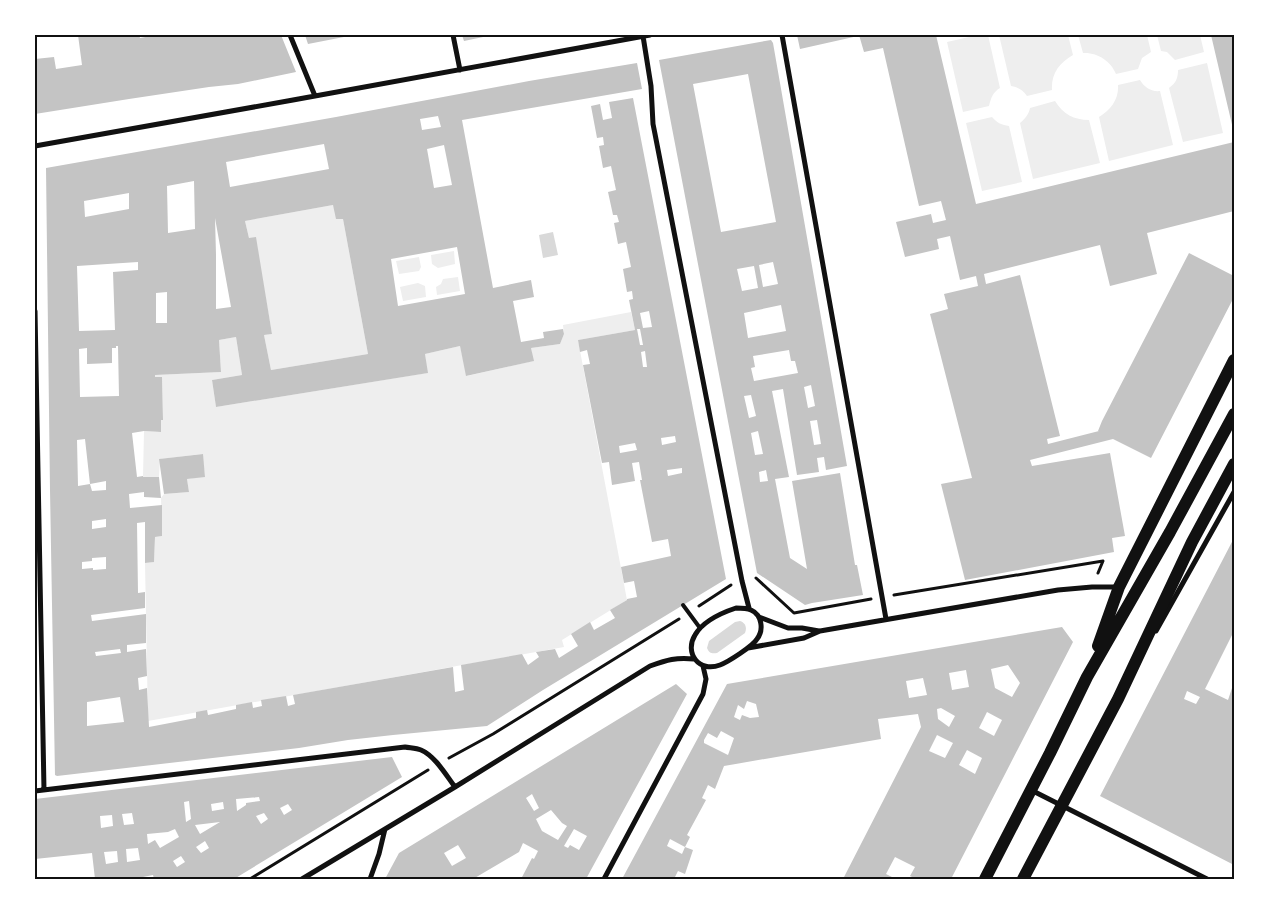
<svg xmlns="http://www.w3.org/2000/svg" width="1269" height="914" font-family="'DejaVu Sans',sans-serif">
  <style>
    .green { fill: #eee }
    .water { fill: #d9d9d9 }
    .building { fill: #c4c4c4; fill-rule: evenodd }
    .lines { fill: none; stroke-linecap: round; stroke-linejoin: round }
    .path { stroke: #111; stroke-width: 3 }
    .service { stroke: #111; stroke-width: 4 }
    .minor { stroke: #111; stroke-width: 5 }
    .primary { stroke: #111; stroke-width: 12 }
    .neatline { fill: none; stroke: #111; stroke-width: 2 }
  </style>
  <rect width="100%" height="100%" fill="#fff"/>
  <path class="green" d="M978 35H988L1000 88C993 92 991 98 989 106L963 112 947 42Z
    M999 35H1068L1073 55C1059 63 1051 74 1052 90L1027 96C1023 90 1018 87 1011 86Z
    M1078 35H1147L1151 52 1142 58 1138 69 1116 74C1111 61 1097 52 1083 53Z
    M1157 35H1200L1204 52 1175 60 1167 52 1161 51Z
    M1207 63 1223 133 1183 142 1169 88C1176 83 1178 78 1178 70Z
    M1140 80C1144 87 1151 92 1160 91L1173 145 1109 161 1099 117C1111 110 1119 99 1118 85Z
    M1055 101C1063 114 1074 120 1089 120L1100 163 1033 179 1020 123C1025 119 1029 114 1030 108Z
    M992 117C997 123 1002 125 1009 126L1022 182 982 191 966 123Z
    M333 205 343 219 368 354 271 370 264 335 272 334 255 238H249L245 221Z
    M454 251 455 264 438 268 432 264 431 255Z
    M419 257 421 267 419 271 399 274 396 261Z
    M458 277 460 291 437 295 436 287 441 284 443 279Z
    M418 283 425 286 426 297 403 301 400 287Z
    M631 312 635 330 578 340 627 600 562 640 564 647 148 721 145 563 154 562 155 537 162 536 161 498 164 494 189 492 187 479 205 476 202 454 160 459 159 477H143L144 431 161 432V420H163L162 377H155V375L221 372 219 340 236 337 242 375 212 380 216 407 427 373 425 354 460 346 467 376 533 361 531 348 560 344 564 334 563 325Z"/>
  <path class="water" d="M553 232 558 255 543 258 539 235Z
    M740 621C746 623 747 628 745 633L717 653C712 654 709 653 707 648L709 641 735 622Z"/>
  <path class="building" d="M78 35H139L140 38 156 35H281L296 72 238 84 209 87 129 99 35 114V59L54 57 56 69 82 65Z
    M305 35H349V36L308 44Z
    M462 35H488V36L464 41Z
    M797 35H858V36L800 49Z
    M859 35H936L976 204 1234 142V211L1147 233 1157 274 1110 286 1100 245 984 274 986 284 1020 275 1060 436 1047 439 1048 444 1099 431H1098L1102 421 1189 253 1234 276V297L1151 458 1113 439 1030 460 1032 466 1110 453 1125 536 1112 538 1114 552 965 580 941 484 972 478 930 314 948 309 944 294 978 286 976 276 960 280 950 236 937 239 939 249 905 257 896 222 931 214 933 223 946 220 941 201 919 206 883 48 864 52Z
    M1211 35H1234V129H1233Z
    M771 40 773 43 847 466 826 470 824 457 817 458 819 472 797 475 783 389 772 391 789 477 775 479 790 558 807 569 792 481 840 473 855 565H857L863 595 812 603 805 605 757 573 659 60ZM748 74 776 222 721 232 693 84ZM773 262 778 284 763 287 759 265ZM754 266 758 288 742 291 737 269ZM781 305 786 331 748 338 744 313ZM789 350 791 361H795L798 373 754 381 751 368 755 367 753 356ZM811 385 815 406 808 408 804 387ZM751 395 756 416 749 418 744 396ZM817 420 821 444 814 445 810 421ZM758 431 763 454 755 455 751 433ZM766 470 768 481 760 482 759 472Z
    M637 63 642 89 462 120 493 288 531 280 534 297 513 301 521 342 544 338 543 332 563 329 564 334 560 344 531 348 534 361 466 376 460 346 425 354 428 373 216 407 212 380 242 375 236 337 219 340 221 372 155 375V377H162L163 420H161V432L144 431 132 433 137 477 143 476V477H159L161 498 144 497V492L129 494 130 508 162 505V536L155 537 154 562 145 563V522L137 523 138 593 145 592V608L91 615 92 621 146 614V643L127 645V652L146 649 147 676 138 678 139 690 147 688 149 727 196 718V712L207 710 208 715 236 709V705L252 702 253 708 262 706 261 700 286 696 288 706 295 704 293 695 453 667 455 692 464 690 461 665 522 654 528 665 539 657 536 652 555 649 559 658 578 646 571 634 590 622 594 630 615 618 610 610 627 600V599L637 597 634 581 624 583 621 567 671 556 668 539 652 542 640 480H642L639 462 632 463 635 481 612 485 609 462 602 463 583 365 590 364 587 350 580 352 578 340 635 330 629 300 633 299 632 291 627 292 623 269 631 267 626 242 618 244 614 223 619 222 617 215H613L608 192 616 190 611 166 603 168 599 146 604 145 603 137 597 138 591 106 600 104 603 120 612 118 609 102 633 98 726 579 543 690 487 726 393 735 348 740 299 748 57 776 55 775 50 490 46 168 336 117 529 81ZM438 116 441 127 422 130 420 119ZM324 144 329 169 230 187 226 162ZM444 145 452 185 434 188 427 149ZM194 181 195 229 168 233 167 186ZM129 193V209L85 217 84 201ZM333 205 336 219H343L368 354 271 370 264 335 272 334 256 237 249 238 245 221ZM215 218 231 307 216 309V255ZM457 247 465 294 398 306 391 259ZM138 262V270L113 272 115 330 79 331 77 266ZM167 292V323H156V293ZM649 311 652 327 643 328 640 313ZM637 329H640L643 345H640ZM116 346H118L119 396 80 397 79 349 87 348V364L112 363V348H116ZM645 351 647 367H643L641 352ZM675 436 676 442 662 445 661 438ZM85 439 90 484 106 481V490L92 491 90 484 78 486 77 440ZM635 443 637 450 620 453 619 446ZM682 468V473L668 476 667 470ZM106 519V527L92 529V521ZM106 557V569L93 570V568L82 569V562L92 561V558ZM120 649 121 653 96 656 95 652ZM120 697 124 722 87 726V702Z
    M203 454 205 477 187 479 189 492 164 494 159 459Z
    M1234 538V631L1205 689 1228 700 1234 682V865L1100 796ZM1187 691 1200 697 1196 704 1184 699Z
    M1062 627 1073 642 951 879H911L912 877 910 876 915 867 895 857 886 874 896 879H843L921 727 918 714 878 719 881 739 724 766 715 789 708 785 702 798 706 800 687 835 690 837 685 847 670 839 667 846 682 854 685 847 693 850 685 874 678 871 674 879H622L727 684ZM1008 665 1020 683 1012 697 995 688 991 669ZM966 670 969 687 952 690 949 673ZM923 678 927 695 909 698 906 681ZM747 701 756 704 759 717 750 718 742 715 740 720 734 717 738 705 744 709ZM941 708 955 716 949 727 938 719 937 709ZM987 712 1002 720 994 736 979 728ZM721 731 734 738 728 755 704 743V740L708 733 717 738ZM937 735 953 743 945 758 929 751ZM967 750 982 758 975 774 959 765Z
    M676 684 687 694 586 879H521L532 858 534 859 538 851 523 843 519 852 473 879H385L399 853ZM532 794 539 808 534 811 526 798ZM551 810 562 823 567 826 558 840 542 831 536 819ZM574 829 587 836 579 850 570 845 568 848 564 846ZM458 845 466 858 452 866 444 853Z
    M392 757 402 777 234 879H154L153 875 138 878V879H95L92 853 35 859V799ZM259 797 260 801 246 803V805L237 811 236 799ZM189 801 191 819 186 822 184 802ZM223 802 224 809 212 811 211 804ZM288 804 292 810 284 815 280 808ZM132 813 134 824 124 825 122 814ZM264 813 268 819 261 824 256 816ZM112 815 113 826 101 828 100 816ZM220 822 200 834 195 825ZM175 829 179 837 160 848 155 840 148 844 147 834 168 832ZM205 841 209 848 201 853 196 847ZM138 848 140 860 127 862 126 849ZM117 851 118 862 106 864 104 852ZM181 856 185 862 177 867 173 861Z"/>
  <g class="lines">
    <path class="path" d="M756 578 794 613 871 599
      M894 595 1103 561 1098 573
      M699 606 731 585
      M449 758 493 734 679 619
      M250 879 428 770"/>
    <path class="service" d="M683 605 700 628"/>
    <path class="minor" d="M290 35 315 96
      M453 35 460 70
      M782 35 886 619
      M643 36 651 86 653 124 655 134 742 581 749 608
      M35 146 293 100 650 35
      M35 311 44 790
      M736 608C741 608 747 608 751 610 762 615 764 630 757 639 753 646 728 662 720 665 699 673 684 653 695 635 703 621 721 613 736 608Z
      M759 617 788 628H802L819 631
      M1156 631 1234 492
      M748 648 804 638 820 631 1058 590 1092 587H1119
      M1031 790 1207 879
      M35 791 405 747C410 748 416 748 421 750 435 756 446 775 455 787
      M302 879 455 787 650 666C667 660 676 657 694 659
      M370 879 379 854 385 829
      M604 879 703 694 706 679 703 666"/>
    <path class="primary" d="M1098 646 1119 587 1234 360
      M985 879 1050 753 1087 677 1170 532 1234 414
      M1023 879 1118 699 1192 542 1234 464"/>
  </g>
  <rect width="1269" height="914" fill="none" stroke="#ffffff" stroke-width="72"/>
  <rect x="36" y="36" width="1197" height="842" class="neatline"/>
</svg>
